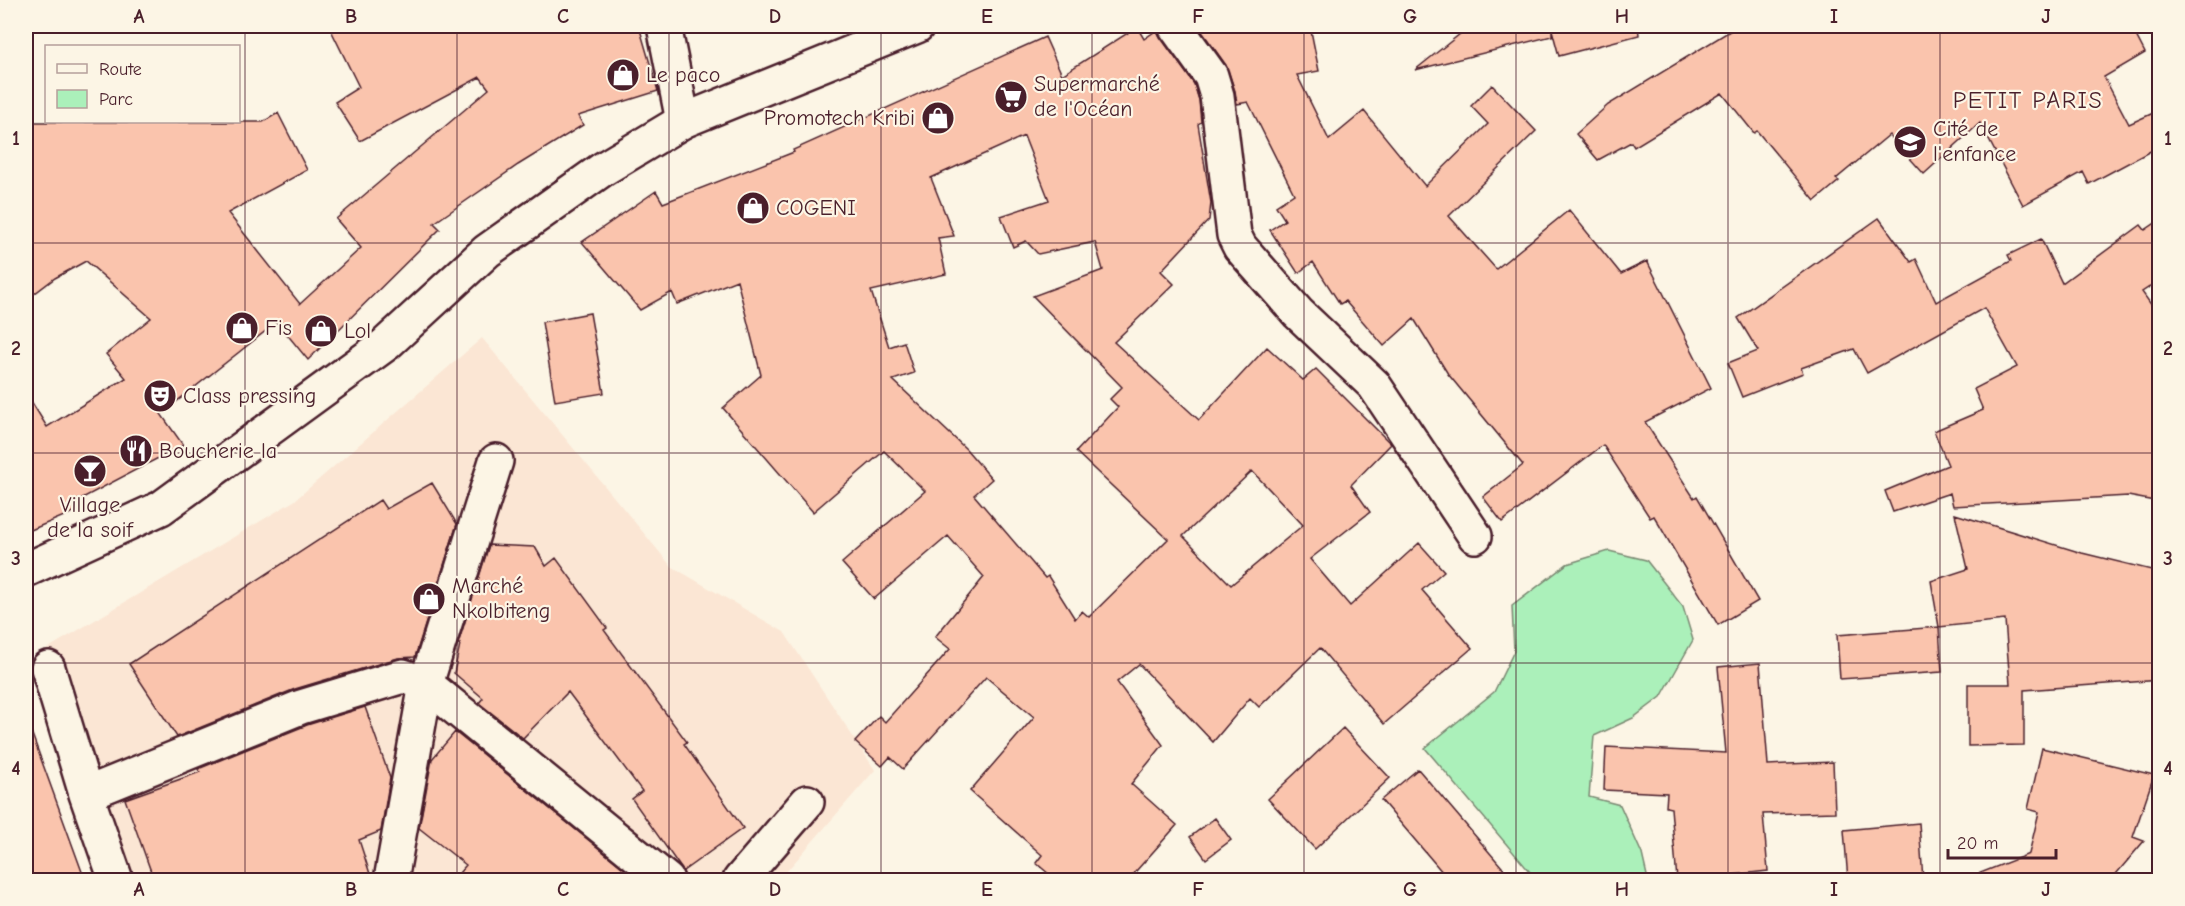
<svg xmlns="http://www.w3.org/2000/svg" width="2185" height="906" font-family="'Comic Neue',sans-serif">
  <style>
    .built { fill: #fbe6d4 }
    .green { fill: #abf0ba; stroke: #7a8872; stroke-width: 1.5 }
    .building { fill: #fac4ad; stroke: #4a1f2b; stroke-width: 1.5; fill-rule: evenodd }
    .lines { fill: none; stroke-linecap: round; stroke-linejoin: round }
    .minor-casing { stroke: #4a1f2b; stroke-width: 38 }
    .major-casing { stroke: #4a1f2b; stroke-width: 38 }
    .minor { stroke: #fcf5e5; stroke-width: 33 }
    .major { stroke: #fcf5e5; stroke-width: 33 }
    .grid { fill: none; stroke: #4a1f2b; stroke-width: 1.5; stroke-opacity: 0.55 }
    .labels { text-anchor: middle; dominant-baseline: central; stroke-width: 4.5; stroke-linejoin: round; paint-order: stroke }
    .poi-label { font-size: 22px; fill: #4a1f2b; stroke: #fcf5e5; text-anchor: start }
    .neighbourhood-label { font-size: 24px; letter-spacing: 1.5px; fill: #4a1f2b; stroke: #fcf5e5 }
    .neatline { fill: none; stroke: #4a1f2b; stroke-width: 2 }
    .grid-label { font-size: 20px; text-anchor: middle; font-weight: bold; fill: #4a1f2b }
  </style>
  <rect width="100%" height="100%" fill="#fcf5e5"/>
  <filter id="ink" filterUnits="userSpaceOnUse"><feTurbulence type="fractalNoise" baseFrequency=".0167" numOctaves="2"/><feDisplacementMap in="SourceGraphic" scale="12" xChannelSelector="R" yChannelSelector="G"/><feConvolveMatrix kernelMatrix="1 2 1 2 8 2 1 2 1" color-interpolation-filters="sRGB"/></filter>
  <g filter="url(#ink)">
    <path class="built" d="M482 338 671 566 784 632 875 770 779 880H115L35 656 294 501Z"/>
    <path class="green" d="M1609 551 1646 560 1683 607 1693 640 1661 697 1633 718 1594 736 1589 797 1620 805 1642 854 1648 880H1535V878L1425 748 1494 692 1514 651 1512 606 1567 564Z"/>
    <path class="building" d="M329 26H639L658 91 578 116 583 125 518 165 434 223 440 229 308 360 277 322 161 414 183 445 71 504 76 511 26 532V393L47 427 126 378 106 354 151 318 86 261 55 278 26 300V122H263L278 113 307 170 228 213 300 304 361 248 336 219 489 89 480 77 360 141 335 102 359 87Z
      M1198 26H1310L1319 71 1297 75 1329 140 1364 111 1425 186 1488 124 1471 106 1492 85 1536 131 1449 216 1496 269 1569 210 1621 274 1647 261 1711 388 1645 422 1694 498 1697 496 1758 601 1718 625 1654 516 1650 518 1603 445 1502 522 1483 497 1523 465 1448 374 1414 319 1384 346 1345 301 1340 304 1313 262 1298 273 1270 230 1285 220 1276 206 1294 194 1248 102 1237 104 1235 91 1226 65Z
      M1470 26H1638L1639 35 1559 56 1552 30V36L1415 70Z
      M1738 26H2131L2145 53 2104 77 2129 124 2160 110V146L2089 184 2083 172 2023 205 1980 123 1924 174 1889 135 1836 179 1839 181 1815 201 1757 131 1754 133 1722 93 1634 147 1631 142 1598 160 1576 134 1608 105Z
      M1137 27 1144 39 1157 30 1160 37 1194 84 1199 100 1201 122 1198 124 1211 203 1209 220 1161 271 1174 284 1114 342 1199 420 1267 347 1303 380 1316 369 1391 444 1351 485 1370 512 1310 559 1350 606 1419 543 1444 571 1422 590 1472 648 1384 724 1320 648 1259 707 1250 698 1213 742 1139 664 1117 682 1163 745 1131 784 1177 825 1128 880H1056L1036 863 1042 855 970 791 1034 717 986 677 903 769 890 757 882 766 855 742 879 716 885 722 950 649 935 637 984 577 948 536 874 599 842 563 925 491 884 451 813 512 723 408 761 375 737 280 677 304 672 292 640 310 582 242 656 191 663 203 794 152 793 150 1045 37 1062 75ZM1024 136 1049 200 1001 216 1013 247 1026 241 1038 254 1095 242 1103 270 1033 296 1122 387 1110 399 1118 407 1076 452 1168 539 1089 617 1082 611 1075 619 1048 576 1045 578 974 495 992 479 966 449 893 380 914 373 904 342 889 347 871 291 946 274 938 238 954 236 931 178ZM1252 471 1303 525 1231 585 1183 536Z
      M1879 218 1911 262 1916 259 1936 302 2011 261 2008 255 2041 239 2062 283 2141 225 2145 230 2160 220V280L2142 292 2160 317V502L2128 496 1953 506 1950 493 1893 512 1885 491 1948 465 1934 431 1983 410 1974 389 2017 367 1984 308 1867 373 1854 349 1801 368 1803 373 1742 397 1728 363 1758 351 1738 318Z
      M590 313 604 393 555 401 542 322Z
      M432 483 457 524 415 657 398 658 295 689 177 737 129 664 380 500 386 509Z
      M1955 514 2082 553 2160 572V680L2024 690V745L1968 746V684H2010L2005 620 1939 627 1931 581 1968 569Z
      M489 545 535 547 546 566 556 558 607 628 604 630 687 742 684 744 743 828 683 871 632 799 642 791 568 692 523 738 479 703 483 698 454 673 460 644H458Z
      M1939 627 1942 672 1840 679 1837 635Z
      M1760 663 1768 765 1833 762 1835 812 1763 814 1768 871 1714 877 1715 880H1677L1671 808 1666 807 1667 793 1604 790 1606 747 1726 753 1718 667Z
      M365 707 390 778 381 831 359 840 372 880H154L125 799 200 772 198 769 307 725Z
      M26 726H29L85 880H26Z
      M1343 728 1390 778 1315 849 1268 799Z
      M455 732 638 880H453L466 865 419 828 432 759Z
      M2042 748 2154 775 2133 837 2144 841 2111 880H1966L1965 879 2029 854 2039 812 2028 809Z
      M1418 769 1513 880H1449L1381 800Z
      M1215 818 1231 840 1206 859 1190 837Z
      M1919 823 1923 880H1848L1844 830Z"/>
    <g class="lines">
      <g class="minor-casing">
        <path id="minor" d="M664 26 683 121
          M1175 26 1211 76 1217 96 1234 235 1240 247 1298 313 1374 385 1475 536
          M48 668 86 794 116 880
          M86 794 301 707 403 676 426 684 667 880
          M391 880 426 684 496 461
          M740 880 807 802"/>
      </g>
      <g class="major-casing">
        <path id="major" d="M26 570 161 508 386 344 487 251 603 169 683 121 917 26"/>
      </g>
      <use href="#minor" class="minor"/>
      <use href="#major" class="major"/>
    </g>
  </g>
  <path class="grid" d="M245 26V880M457 26V880M669 26V880M881 26V880M1092 26V880M1304 26V880M1516 26V880M1728 26V880M1940 26V880M26 243H2160M26 453H2160M26 663H2160"/>
  <defs>
    <g id="shop-disc" transform="scale(1.725)"><circle r="9.5" fill="#4a1f2b" stroke="#fcf5e5"/><path d="M-5-2.5h2.3a2.7 3.5 0 0 1 5.4 0H5L5.5 6h-11ZM-1.5-2.5h3a1.5 2.3 0 0 0-3 0Z" fill="#fff"/></g>
    <g id="supermarket-disc" transform="scale(1.725)"><circle r="9.5" fill="#4a1f2b" stroke="#fcf5e5"/><path d="M-6-5.5h2.5l.6 2H6L4.5 2H-2.5L-4.4-4H-6ZM-1.5 3.2a1.3 1.3 0 1 0 .1 0ZM3 3.2a1.3 1.3 0 1 0 .1 0Z" fill="#fff"/></g>
    <g id="school-disc" transform="scale(1.725)"><circle r="9.5" fill="#4a1f2b" stroke="#fcf5e5"/><path d="M0-5L7-2L0 1L-7-2ZM-4 1L0 2.5L4 1V4Q0 6-4 4Z" fill="#fff"/></g>
    <g id="theatre-disc" transform="scale(1.725)"><circle r="9.5" fill="#4a1f2b" stroke="#fcf5e5"/><path d="M-5-5.5Q0-4 5-5.5V0Q5 5 0 6Q-5 5-5 0ZM-3.3-2.5H-1v1.5H-3.3ZM1-2.5H3.3v1.5H1ZM-2.8 1Q0 5.5 2.8 1Z" fill="#fff"/></g>
    <g id="restaurant-disc" transform="scale(1.725)"><circle r="9.5" fill="#4a1f2b" stroke="#fcf5e5"/><path d="M-5-6h1v4h1v-4h1v4h1v-4h1v5L-1.5 .5V6h-2V.5L-5-1ZM5-6V6H3V1.5H1.5Q1.5-4 5-6Z" fill="#fff"/></g>
    <g id="bar-disc" transform="scale(1.725)"><circle r="9.5" fill="#4a1f2b" stroke="#fcf5e5"/><path d="M-6-5H6L.8 .8V4.5H3.5V6h-7V4.5H-.8V.8Z" fill="#fff"/></g>
  </defs>
  <g fill-rule="evenodd">
    <use href="#shop-disc" x="623" y="75"/>
    <use href="#supermarket-disc" x="1011" y="97"/>
    <use href="#shop-disc" x="938" y="118"/>
    <use href="#school-disc" x="1910" y="142"/>
    <use href="#shop-disc" x="753" y="208"/>
    <use href="#shop-disc" x="242" y="328"/>
    <use href="#shop-disc" x="321" y="331"/>
    <use href="#theatre-disc" x="160" y="396"/>
    <use href="#restaurant-disc" x="136" y="451"/>
    <use href="#bar-disc" x="90" y="471"/>
    <use href="#shop-disc" x="429" y="599"/>
  </g>
  <g class="labels">
    <g class="poi-label">
      <text x="646" y="75">Le paco</text>
      <text x="1034" y="84">Supermarché<tspan x="1034" dy="25">de l'Océan</tspan></text>
      <text x="915" y="118" text-anchor="end">Promotech Kribi</text>
      <text x="1933" y="129">Cité de<tspan x="1933" dy="25">l'enfance</tspan></text>
      <text x="776" y="208">COGENI</text>
      <text x="265" y="328">Fis</text>
      <text x="344" y="331">Lol</text>
      <text x="183" y="396">Class pressing</text>
      <text x="159" y="451">Boucherie la</text>
      <text x="90" y="505" text-anchor="middle">Village<tspan x="90" dy="25">de la soif</tspan></text>
      <text x="452" y="586">Marché<tspan x="452" dy="25">Nkolbiteng</tspan></text>
    </g>
    <g class="neighbourhood-label">
      <text x="2028" y="100">PETIT PARIS</text>
    </g>
  </g>
  <rect width="2185" height="906" fill="none" stroke="#fcf5e5" stroke-width="66"/>
  <rect x="45" y="45" width="195" height="78" fill="#fcf5e5" stroke="#b59f9b" stroke-width="1.5"/>
  <rect x="57" y="64" width="30" height="9" fill="#fcf5e5" stroke="#b59f9b" stroke-width="1.5"/>
  <text x="99" y="75" font-size="18" fill="#4a1f2b">Route</text>
  <rect x="57" y="90" width="30" height="18" fill="#abf0ba" stroke="#b59f9b" stroke-width="1.5"/>
  <text x="99" y="105" font-size="18" fill="#4a1f2b">Parc</text>
  <path d="M1948 849v9h108v-9" fill="none" stroke="#4a1f2b" stroke-width="3"/>
  <text x="1957" y="849" font-size="18" fill="#4a1f2b" stroke="#fcf5e5" stroke-width="4.5" paint-order="stroke">20 m</text>
  <rect x="33" y="33" width="2119" height="840" class="neatline"/>
  <g class="grid-label">
    <text x="139" y="23">A</text>
    <text x="351" y="23">B</text>
    <text x="563" y="23">C</text>
    <text x="775" y="23">D</text>
    <text x="987" y="23">E</text>
    <text x="1198" y="23">F</text>
    <text x="1410" y="23">G</text>
    <text x="1622" y="23">H</text>
    <text x="1834" y="23">I</text>
    <text x="2046" y="23">J</text>
    <text x="16" y="145">1</text>
    <text x="2168" y="145">1</text>
    <text x="16" y="355">2</text>
    <text x="2168" y="355">2</text>
    <text x="16" y="565">3</text>
    <text x="2168" y="565">3</text>
    <text x="16" y="775">4</text>
    <text x="2168" y="775">4</text>
    <text x="139" y="896">A</text>
    <text x="351" y="896">B</text>
    <text x="563" y="896">C</text>
    <text x="775" y="896">D</text>
    <text x="987" y="896">E</text>
    <text x="1198" y="896">F</text>
    <text x="1410" y="896">G</text>
    <text x="1622" y="896">H</text>
    <text x="1834" y="896">I</text>
    <text x="2046" y="896">J</text>
  </g>
</svg>
